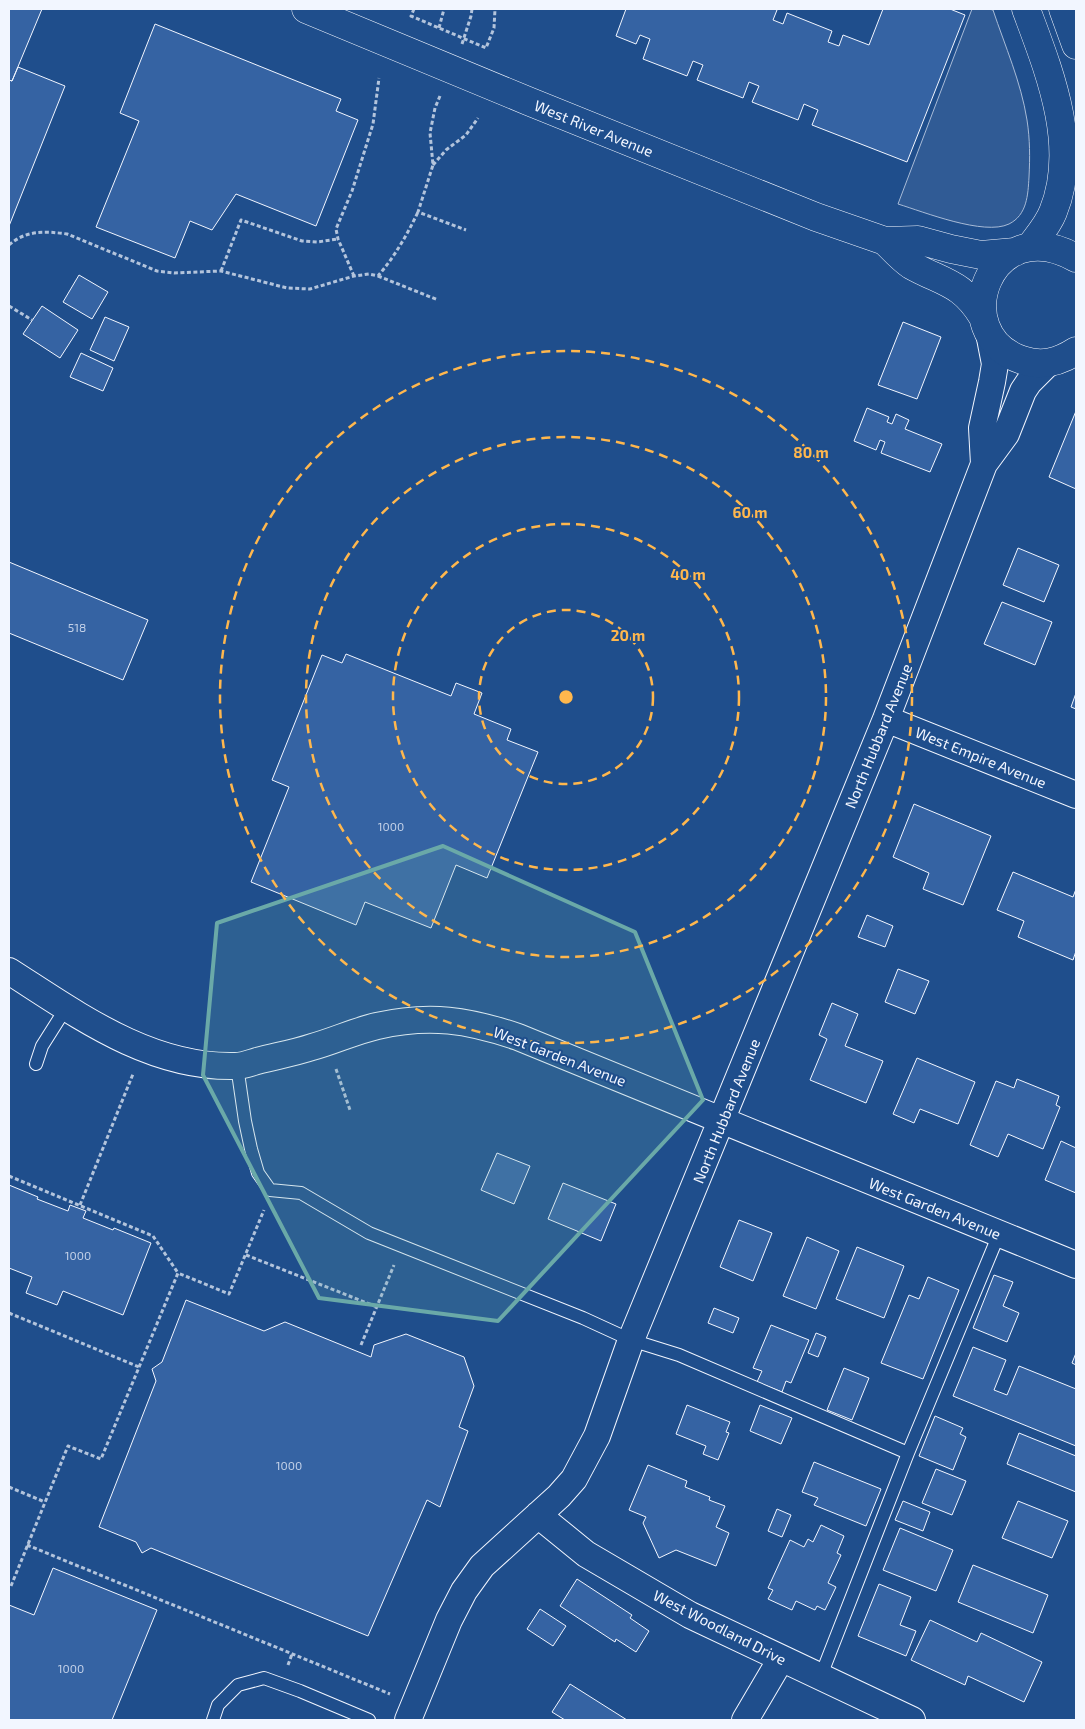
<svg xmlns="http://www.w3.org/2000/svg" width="1085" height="1729" font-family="'Exo 2',sans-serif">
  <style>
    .green { fill: #305b95; stroke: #a8bbd7 }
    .building { fill: #3563a3; stroke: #f2f6ff }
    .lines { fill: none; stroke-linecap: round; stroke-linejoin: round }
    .service-casing { stroke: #f2f6ff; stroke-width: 14 }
    .minor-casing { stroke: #f2f6ff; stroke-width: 28 }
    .tertiary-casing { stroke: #f2f6ff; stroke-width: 29 }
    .path { stroke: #b3c4dc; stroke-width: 3; stroke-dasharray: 4 2.5; stroke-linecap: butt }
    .service { stroke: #1f4e8c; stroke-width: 12 }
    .minor { stroke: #1f4e8c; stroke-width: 26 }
    .tertiary { stroke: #1f4e8c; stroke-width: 28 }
    .marked { fill: #6aa9a8; fill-opacity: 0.2; stroke: #6aa9a8; stroke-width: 4; stroke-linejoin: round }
    .ring { fill: none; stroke: #ffb74d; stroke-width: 2.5; stroke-dasharray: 9 6 }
    .labels { text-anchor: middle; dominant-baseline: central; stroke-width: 4; stroke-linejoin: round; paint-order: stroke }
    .number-label { font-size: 12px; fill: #c3d1e8 }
    .street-label { font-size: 15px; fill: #f2f6ff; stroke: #1f4e8c }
    .centre { fill: #ffb74d; stroke: #1f4e8c; stroke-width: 2.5 }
    .ring-label { font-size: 15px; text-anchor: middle; font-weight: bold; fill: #ffb74d; stroke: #1f4e8c; stroke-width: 4; stroke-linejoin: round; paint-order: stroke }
  </style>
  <rect width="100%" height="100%" fill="#1f4e8c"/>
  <path class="green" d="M972 9H989L993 10C1005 46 1021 82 1027 120 1030 139 1030 158 1029 177 1028 195 1027 215 1009 224 984 236 924 212 898 204Z"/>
  <path class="building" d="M9 9H42L12 81 9 80Z
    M626 9H774L777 10 773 20 783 24 787 13 832 31 828 42 839 46 843 35 869 45 883 9H950L965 15 907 162 812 125 818 110 804 104 798 120 752 102 759 86 749 82 743 98 697 80 703 65 693 61 687 76 643 59 650 39 640 35 636 44 616 36Z
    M155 24 341 99 336 111 358 120 316 226 236 194 212 230 190 221 175 258 96 227 139 121 120 113Z
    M18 67 65 86 9 226V80L12 81Z
    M79 275 108 292 92 319 63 302Z
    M42 306 78 330 60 358 23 334Z
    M105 317 129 327 114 361 90 350Z
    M903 322 941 337 917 399 878 385Z
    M81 353 113 368 103 391 70 377Z
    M867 408 889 417 887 422 892 424 896 414 909 420 905 429 942 444 930 472 881 453 885 442 880 440 876 450 854 441Z
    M1076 411V489L1049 477Z
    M1018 548 1059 565 1044 602 1003 585Z
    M9 562 148 620 123 680 9 633Z
    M1002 602 1052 622 1035 665 984 644Z
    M346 654 451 696 456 683 482 693 474 714 511 729 507 740 538 752 487 878 456 865 431 928 365 902 356 925 251 882 289 787 272 780 322 655 342 663Z
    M1076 693V709L1071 707Z
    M914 804 991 836 963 905 923 889 929 873 893 857Z
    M1013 872 1073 897 1076 889V951L1073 960 1018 937 1024 921 997 910Z
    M867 915 893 926 885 947 858 937Z
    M898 969 929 981 915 1014 885 1002Z
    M832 1003 858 1014 845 1046 883 1061 866 1103 810 1080 827 1039 819 1035Z
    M917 1058 975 1082 958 1124 920 1109 914 1123 893 1114Z
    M1017 1079 1059 1096 1056 1105 1060 1107 1043 1149 1008 1134 998 1157 970 1145 996 1081 1014 1088Z
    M1061 1141 1076 1148V1193L1045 1180Z
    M497 1153 530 1166 514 1204 481 1190Z
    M563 1183 616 1204 601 1241 548 1219Z
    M9 1185 38 1197 37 1199 68 1211 70 1205 86 1211 83 1218 113 1230 114 1228 151 1243 123 1315 63 1291 57 1305 26 1293 32 1277 9 1268Z
    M739 1220 772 1233 753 1281 720 1267Z
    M807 1237 839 1251 816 1309 783 1296Z
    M857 1247 904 1266 884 1318 836 1299Z
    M994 1275 1013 1282 1003 1306 1019 1313 1007 1342 973 1328Z
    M928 1277 959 1290 923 1379 881 1363 909 1295 919 1299Z
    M186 1300 264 1331 285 1322 371 1357 374 1345 406 1334 464 1357 474 1386 459 1427 468 1431 440 1507 427 1500 368 1636 151 1548 142 1553 136 1542 99 1527 156 1381 152 1369 162 1362Z
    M714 1308 739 1318 733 1333 708 1323Z
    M771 1325 809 1340 791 1383 786 1381 782 1392 757 1382 762 1371 753 1368Z
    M816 1333 826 1337 818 1357 808 1353Z
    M973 1347 1006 1360 994 1390 1007 1395 1019 1366 1076 1389V1446L953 1396Z
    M1076 1353V1365L1072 1363Z
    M844 1368 869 1378 852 1420 827 1410Z
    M687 1405 730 1422 726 1432 729 1433 718 1460 703 1454 706 1446 676 1434Z
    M760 1405 792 1418 781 1444 750 1431Z
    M935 1416 963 1428 960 1434 966 1437 953 1470 919 1456Z
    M1019 1433 1076 1456V1492L1007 1464Z
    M814 1462 881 1489 866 1526 814 1505 818 1498 802 1492Z
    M648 1465 687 1481 685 1487 710 1497 709 1500 725 1506 716 1527 729 1533 716 1566 676 1550 659 1558 643 1523 646 1517 629 1510Z
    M936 1469 966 1481 952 1515 922 1503Z
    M903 1501 930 1512 923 1531 895 1520Z
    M1018 1501 1068 1521 1052 1558 1002 1538Z
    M777 1509 791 1515 782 1537 768 1531Z
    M821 1525 844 1536 837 1553 841 1555 828 1583 836 1587 825 1610 817 1606 815 1610 796 1601 792 1610 768 1599 773 1590 768 1588 790 1540 804 1547 808 1539 813 1542Z
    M900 1528 953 1550 936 1591 883 1570Z
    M973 1565 1048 1595 1033 1633 958 1602Z
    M53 1568 157 1610 112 1720H9V1605L34 1615Z
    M577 1579 632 1615 630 1618 649 1631 636 1652 616 1639 615 1642 560 1606Z
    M879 1584 911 1597 900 1625 916 1631 906 1656 858 1636Z
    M540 1609 566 1626 553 1646 527 1629Z
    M930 1620 977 1642 981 1633 1042 1662 1024 1702 968 1676 965 1685 911 1660Z
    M570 1684 627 1720H565L552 1712Z"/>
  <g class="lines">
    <g class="service-casing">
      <path id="service" d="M36 1064 42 1046 66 1008
        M237 1066 245 1121 251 1149 258 1173 270 1190 301 1193 369 1233 583 1318 631 1340 679 1355 908 1453
        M820 1678 908 1453 999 1234
        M213 1720 218 1705 238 1685 264 1678 300 1691 369 1720"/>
    </g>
    <g class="minor-casing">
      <path id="minor" d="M984 464 982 428 992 382 995 364 989 333
        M886 719 1076 795
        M9 971C78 1015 149 1068 235 1066 243 1066 250 1063 257 1061 276 1056 294 1053 312 1047 334 1041 355 1031 377 1026 430 1014 468 1020 518 1037L1076 1265
        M538 1515 586 1554 690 1615 912 1720
        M408 1720 449 1620 464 1591 482 1566 559 1496 574 1479 597 1436 631 1340 886 719 984 464 1006 434 1023 391 1029 382 1048 363
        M745 1720 781 1659"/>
    </g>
    <g class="tertiary-casing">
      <path id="tertiary" d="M306 9 528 101 816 217 885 241 918 240 951 249 981 255 1015 252
        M1026 9C1049 71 1080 146 1053 212 1048 225 1038 236 1030 247
        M1063 9 1076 45
        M885 241C893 249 902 259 911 265 943 283 962 282 983 317
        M1076 258C989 209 945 334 1022 360 1042 367 1059 362 1076 351"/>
    </g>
    <path class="path" d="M414 9 411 16 486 48 494 28 495 9
      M439 28 444 9
      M462 44 471 16 472 9
      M440 96 435 108 430 133 433 165 418 212 466 230
      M433 165 446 150 466 135 478 118
      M9 245C26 230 45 231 67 234L157 271 174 273 221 271 287 288 310 289 354 276 369 274 378 276C395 256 407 235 418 212
      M221 271 241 220 302 241 317 242 338 239
      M354 276 338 239 336 229 352 191 373 124 379 78
      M378 276 438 300
      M9 306 32 320
      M336 1069 350 1110
      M9 1176 153 1236 178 1273
      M80 1205 133 1074
      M246 1255 377 1307
      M9 1313 139 1367
      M361 1345 394 1265
      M9 1487 45 1502
      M27 1545 390 1694
      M11 1586 68 1446 101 1459 178 1273 229 1294 264 1210
      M288 1665 292 1654"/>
    <use href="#service" class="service"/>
    <use href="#minor" class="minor"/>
    <use href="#tertiary" class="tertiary"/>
  </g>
  <path class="marked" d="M443 846 635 932 703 1100 498 1321 319 1298 203 1075 217 923Z"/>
  <g class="ring">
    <circle cx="566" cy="697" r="87"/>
    <circle cx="566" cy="697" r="173"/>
    <circle cx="566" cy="697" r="260"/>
    <circle cx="566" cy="697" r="346"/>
  </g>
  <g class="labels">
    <g class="number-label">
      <text x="77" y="627">518</text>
      <text x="391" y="826">1000</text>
      <text x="78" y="1255">1000</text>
      <text x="289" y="1465">1000</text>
      <text x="71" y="1668">1000</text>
    </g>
    <g class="street-label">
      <text transform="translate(594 128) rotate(22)">West River Avenue</text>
      <text transform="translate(878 736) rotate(-68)">North Hubbard Avenue</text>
      <text transform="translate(981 757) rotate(22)">West Empire Avenue</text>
      <text transform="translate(560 1056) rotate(21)">West Garden Avenue</text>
      <text transform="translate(726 1111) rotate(-68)">North Hubbard Avenue</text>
      <text transform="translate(935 1208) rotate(22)">West Garden Avenue</text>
      <text transform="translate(720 1627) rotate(27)">West Woodland Drive</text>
    </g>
  </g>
  <circle cx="566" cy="697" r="8" class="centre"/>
  <g class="ring-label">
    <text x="811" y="458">80 m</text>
    <text x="750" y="518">60 m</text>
    <text x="688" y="580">40 m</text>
    <text x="628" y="641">20 m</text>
  </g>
  <rect width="1085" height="1729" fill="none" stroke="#f2f6ff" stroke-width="20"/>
</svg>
